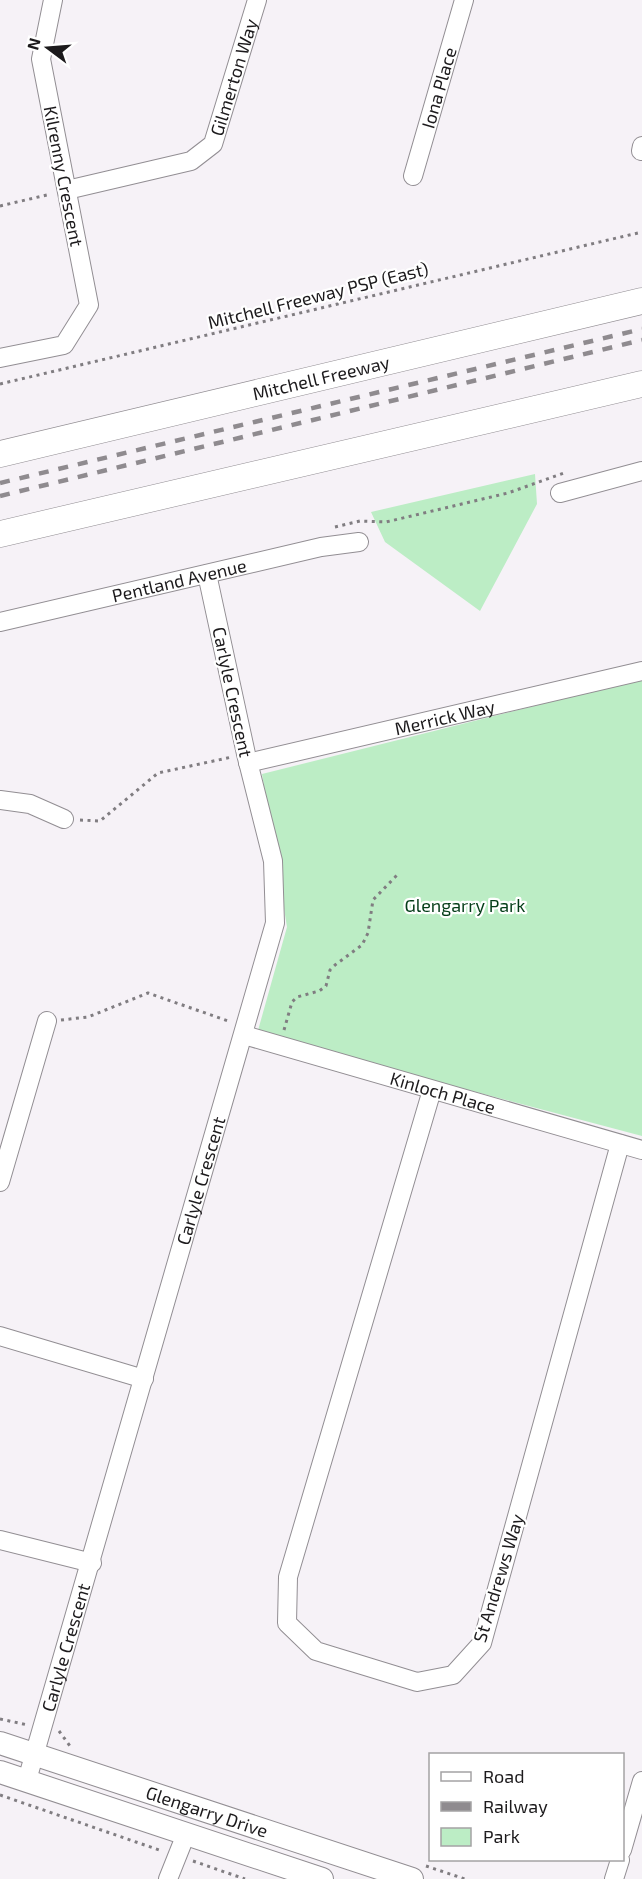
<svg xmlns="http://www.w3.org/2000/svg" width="642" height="1879" font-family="'Exo 2',sans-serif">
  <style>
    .green { fill: #bcedc5 }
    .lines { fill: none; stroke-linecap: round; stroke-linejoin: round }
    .minor-casing { stroke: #928e93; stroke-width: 20 }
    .major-casing { stroke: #928e93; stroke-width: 24 }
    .highway-casing { stroke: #928e93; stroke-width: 27 }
    .path { stroke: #807d81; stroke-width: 3; stroke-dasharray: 3 4.5; stroke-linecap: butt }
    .minor { stroke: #fff; stroke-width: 18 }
    .major { stroke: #fff; stroke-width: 22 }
    .highway { stroke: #fff; stroke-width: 26 }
    .rail { stroke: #8f8b8f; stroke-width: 4.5; stroke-dasharray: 10 10; stroke-linecap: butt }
    .labels { text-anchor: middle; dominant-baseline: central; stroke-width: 4.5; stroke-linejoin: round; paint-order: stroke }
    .street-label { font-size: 18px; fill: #1c1a1c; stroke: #fff }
    .park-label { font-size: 18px; fill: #043d18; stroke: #fff }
  </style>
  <rect width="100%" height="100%" fill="#f6f2f7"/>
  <path class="green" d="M535 474 537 504 480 611 385 542 371 512Z
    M642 679V1136L257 1034 287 927 262 774Z"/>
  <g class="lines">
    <g class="minor-casing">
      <g id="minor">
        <path d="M641 151 642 146"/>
        <path id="s1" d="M413 176 464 0"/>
        <path id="s2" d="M67 190 191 161 213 144 257 0"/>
        <path d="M0 358 64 345 89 305 41 59 53 0"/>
        <path d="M560 493 642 471"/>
        <path id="s3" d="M0 622 321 547 359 542"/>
        <path id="s4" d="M248 763 642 671"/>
        <path d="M0 800 30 804 64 819"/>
        <path id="s5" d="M244 1035 642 1150"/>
        <path d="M432 1090 288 1577 287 1623 316 1651 417 1682 453 1675 482 1643 620 1144"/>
        <path d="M0 1182 47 1021"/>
        <path d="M0 1336 144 1379"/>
        <path d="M0 1540 92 1563"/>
        <path id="s6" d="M27 1780 275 923 273 861 246 754 207 574"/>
        <path d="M622 1850 642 1781"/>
        <path d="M168 1879 186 1834"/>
        <path d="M614 1879 620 1860"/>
      </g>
    </g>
    <g class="major-casing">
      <g id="major">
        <path id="s7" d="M0 1743 412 1879"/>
        <path d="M0 1772 322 1879"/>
      </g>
    </g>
    <g class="highway-casing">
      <g id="highway">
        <path id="s8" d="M0 454 642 301"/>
        <path d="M0 534 642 384"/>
      </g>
    </g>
    <path class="path" d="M0 206 51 194
      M0 384 642 232
      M335 527 360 521 386 522 508 493 564 473
      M80 820 100 821 158 773 232 757
      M61 1020 88 1017 148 993 231 1022
      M284 1030 292 1002 297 997 319 991 326 986 330 970 335 965 362 945 368 933 373 900 398 874
      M0 1719 28 1725
      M59 1731 70 1746
      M0 1795 162 1851
      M193 1861 245 1879
      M426 1866 465 1879"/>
    <use href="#minor" class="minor"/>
    <use href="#major" class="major"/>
    <use href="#highway" class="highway"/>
    <path class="rail" d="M0 483 642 329
      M0 496 642 340"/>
  </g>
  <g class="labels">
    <g class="street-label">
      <text stroke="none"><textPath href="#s2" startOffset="225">Gilmerton Way</textPath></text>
      <text stroke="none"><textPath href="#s1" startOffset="92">Iona Place</textPath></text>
      <text transform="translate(64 176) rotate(79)">Kilrenny Crescent</text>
      <text transform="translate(318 295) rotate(-14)">Mitchell Freeway PSP (East)</text>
      <text stroke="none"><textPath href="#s8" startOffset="330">Mitchell Freeway</textPath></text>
      <text stroke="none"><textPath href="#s3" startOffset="184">Pentland Avenue</textPath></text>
      <text transform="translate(233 692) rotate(78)">Carlyle Crescent</text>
      <text stroke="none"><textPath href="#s4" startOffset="202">Merrick Way</textPath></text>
      <text stroke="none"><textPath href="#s5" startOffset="207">Kinloch Place</textPath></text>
      <text stroke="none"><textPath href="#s6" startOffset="624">Carlyle Crescent</textPath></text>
      <text transform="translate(498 1578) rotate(-73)">St Andrews Way</text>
      <text stroke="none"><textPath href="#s6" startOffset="138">Carlyle Crescent</textPath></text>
      <text stroke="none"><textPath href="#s7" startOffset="218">Glengarry Drive</textPath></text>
    </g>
    <g class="park-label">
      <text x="465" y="905">Glengarry Park</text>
    </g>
  </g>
  <rect x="429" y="1753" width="195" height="108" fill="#ffffff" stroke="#a4a3a4" stroke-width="1.5"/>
  <rect x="441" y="1772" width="30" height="9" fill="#ffffff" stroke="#a4a3a4" stroke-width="1.5"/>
  <text x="483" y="1783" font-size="18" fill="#1c1a1c">Road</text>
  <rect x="441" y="1802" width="30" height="9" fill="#8f8b8f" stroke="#a4a3a4" stroke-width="1.5"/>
  <text x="483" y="1813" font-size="18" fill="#1c1a1c">Railway</text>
  <rect x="441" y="1828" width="30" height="18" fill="#bcedc5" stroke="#a4a3a4" stroke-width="1.5"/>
  <text x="483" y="1843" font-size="18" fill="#1c1a1c">Park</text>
  <g transform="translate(48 48) rotate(286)" stroke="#ffffff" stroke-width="4.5" paint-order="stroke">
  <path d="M0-4.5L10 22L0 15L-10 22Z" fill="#1c1a1c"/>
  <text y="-9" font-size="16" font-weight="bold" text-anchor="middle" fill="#1c1a1c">N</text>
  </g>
</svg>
